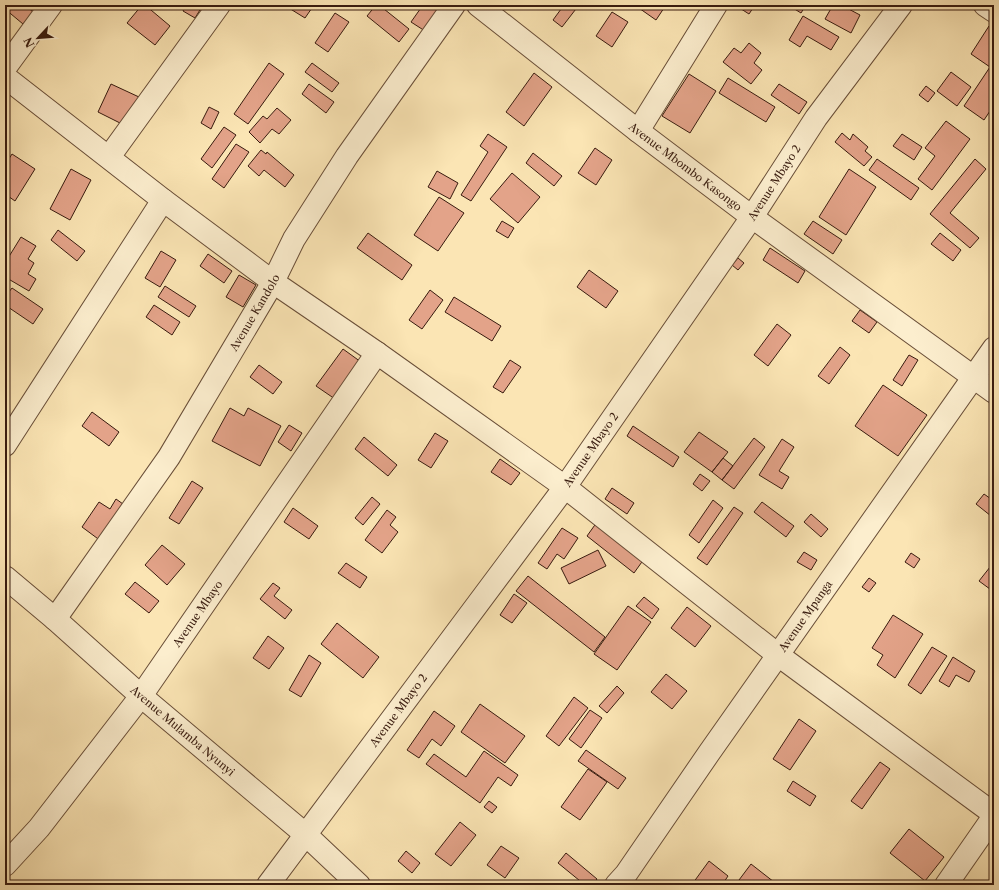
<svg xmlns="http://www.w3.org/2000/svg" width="999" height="890" font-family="'Libre Caslon Text',serif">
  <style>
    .building { fill: #e3a389; stroke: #381b0f }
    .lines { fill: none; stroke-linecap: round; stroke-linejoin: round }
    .street-casing { stroke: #694e38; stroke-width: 24 }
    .street { stroke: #fceece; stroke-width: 22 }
    .labels { text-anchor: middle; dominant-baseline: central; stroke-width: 3; stroke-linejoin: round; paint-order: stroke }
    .street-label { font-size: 11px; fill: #381b0f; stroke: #fceece }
  </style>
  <rect width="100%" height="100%" fill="#fbe5b4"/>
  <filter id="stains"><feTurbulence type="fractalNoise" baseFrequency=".005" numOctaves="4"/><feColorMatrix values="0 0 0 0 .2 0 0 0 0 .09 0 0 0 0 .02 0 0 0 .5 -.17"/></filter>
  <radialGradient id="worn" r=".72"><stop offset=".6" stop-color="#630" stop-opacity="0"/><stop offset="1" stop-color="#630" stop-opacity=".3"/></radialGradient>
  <path class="building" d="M5 5H25L33 12 23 24 5 9Z
    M142 5H145L170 26 155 45 127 23Z
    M186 5H203L195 18 183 11Z
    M284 5H314L305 18Z
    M376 5H379L409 29 399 42 367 16Z
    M423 5H442L425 31 411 22Z
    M564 5H579L562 27 553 20Z
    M637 5H660L664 8 656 20 636 6Z
    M735 5H755L749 14Z
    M788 5H806L801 13Z
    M833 5H841L860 15 851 33 825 19Z
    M612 12 628 22 612 47 596 36Z
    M335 13 349 22 328 52 315 43Z
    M803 16 839 37 831 50 807 36 800 47 789 40Z
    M989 26 994 29V105L984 120 964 106 990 67 971 54Z
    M749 43 761 53 754 63 762 70 751 84 723 62 734 48 741 53Z
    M269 63 284 74 248 124 234 114Z
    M312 63 339 83 332 92 305 72Z
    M951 72 971 87 957 106 937 91Z
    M534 73 552 87 524 126 506 112Z
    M689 74 716 91 690 133 662 116Z
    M728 78 775 107 766 122 719 93Z
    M111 84 139 97 126 126 98 112Z
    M309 84 334 102 326 113 302 94Z
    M779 84 807 102 799 114 771 95Z
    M926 86 935 93 928 102 919 95Z
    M209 107 219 112 211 129 201 123Z
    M277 108 291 120 279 134 272 129 260 143 249 132 263 116 267 119Z
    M946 121 970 139 932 190 918 179 935 156 925 148Z
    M224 127 236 135 212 168 201 159Z
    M842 133 850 140 853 134 868 147 865 151 872 157 864 166 835 142Z
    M488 134 507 147 471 201 461 195 488 152 480 146Z
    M902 134 922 147 914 160 893 146Z
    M236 144 249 152 224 188 212 179Z
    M595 148 612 160 596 185 578 173Z
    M261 150 266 154 267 152 294 175 285 187 264 170 259 176 248 166Z
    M533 153 562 176 554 186 526 163Z
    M12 154 35 169 15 201 5 194V165Z
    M877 159 919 188 911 200 869 170Z
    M975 159 986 169 950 213 979 238 970 248 930 214Z
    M71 169 91 180 70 220 50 209Z
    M849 169 876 187 846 235 819 217Z
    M437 171 458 183 450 199 428 187Z
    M512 173 540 197 518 223 490 199Z
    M439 197 464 213 438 251 414 235Z
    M502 221 514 228 508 238 496 231Z
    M813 221 842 240 833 254 804 234Z
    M58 230 85 251 77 261 51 240Z
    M368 233 412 265 402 280 357 248Z
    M940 233 961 250 953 261 931 244Z
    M21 237 36 246 28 259 34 263 28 274 36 279 29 291 5 277V263Z
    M770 248 805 271 798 283 763 260Z
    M161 251 176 260 160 287 145 278Z
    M208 254 232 271 224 283 200 266Z
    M738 258 744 263 738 270 732 265Z
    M589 270 618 291 606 308 577 287Z
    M239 275 256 285 243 307 226 297Z
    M165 286 196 306 189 317 158 297Z
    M12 288 43 309 33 324 5 305V297Z
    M430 290 443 300 422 329 409 320Z
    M454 297 501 326 492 341 445 312Z
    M154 305 180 322 172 335 146 317Z
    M860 310 877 322 869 333 852 321Z
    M777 324 791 335 768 366 754 355Z
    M840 347 850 355 829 384 818 376Z
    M343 349 361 362 335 399 316 386Z
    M909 355 918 360 902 386 893 380Z
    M510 360 521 367 503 393 493 387Z
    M259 365 282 382 273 394 250 377Z
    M883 385 927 415 898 456 855 426Z
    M230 408 244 416 248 408 281 426 260 466 212 441Z
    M92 412 119 432 109 446 82 426Z
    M289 425 302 433 291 451 278 442Z
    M633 426 679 457 673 467 627 436Z
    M699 432 728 452 712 472 684 452Z
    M435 433 448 441 431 468 418 460Z
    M364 437 397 465 388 476 355 449Z
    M754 438 765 447 734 489 722 480Z
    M782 439 794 447 779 471 789 477 782 489 759 475Z
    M723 458 733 466 722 480 712 472Z
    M500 459 520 473 511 485 491 472Z
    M700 474 710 481 702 491 693 484Z
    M192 481 203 488 179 524 169 518Z
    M612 488 634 503 627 514 605 499Z
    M984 494 994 501V512L991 516 976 504Z
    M372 497 380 504 363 525 355 518Z
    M116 499 130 509 105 544 82 527 99 502 110 509Z
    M713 500 723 508 699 543 689 535Z
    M762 502 794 526 786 537 754 512Z
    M734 507 743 513 707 565 697 558Z
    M293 508 318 526 309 539 284 522Z
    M387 510 396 517 390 525 398 532 382 553 365 540Z
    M811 514 828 529 821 537 804 522Z
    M597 522 644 559 634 573 587 536Z
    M562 528 578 538 564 559 557 554 547 569 538 563Z
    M162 545 185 564 167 585 145 565Z
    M598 550 606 566 569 584 561 568Z
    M804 552 817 560 811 570 797 562Z
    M911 553 920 559 914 568 905 562Z
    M994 562V592L979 581Z
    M346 563 367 577 360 588 338 573Z
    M528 576 605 637 594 652 516 591Z
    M869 578 876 583 869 592 862 587Z
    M135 582 159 601 149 613 125 594Z
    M273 583 280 588 274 596 292 610 285 619 260 599Z
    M514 594 527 603 512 623 500 615Z
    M644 597 659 609 652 619 636 606Z
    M628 606 651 622 617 670 594 654Z
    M687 607 711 626 695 647 671 628Z
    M893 615 923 634 895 678 877 665 883 655 872 648Z
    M337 623 379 657 363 678 321 644Z
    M268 636 284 648 269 669 253 658Z
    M932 647 947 656 921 694 908 685Z
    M309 655 321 663 301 697 289 690Z
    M953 657 975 671 969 682 956 675 949 687 939 681Z
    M666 674 687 691 672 709 651 692Z
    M617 686 624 693 607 713 599 706Z
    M574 697 588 708 559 746 546 736Z
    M480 704 525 736 505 763 461 732Z
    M590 710 602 718 581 748 569 739Z
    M434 711 455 726 441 746 432 739 419 758 407 750Z
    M799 719 816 731 790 770 773 759Z
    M586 750 626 778 618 789 578 761Z
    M484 751 518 775 511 786 498 777 480 803 426 764 434 754 466 777Z
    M880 762 890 769 862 809 851 801Z
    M588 769 607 782 580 820 561 807Z
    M793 781 816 796 810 806 787 791Z
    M489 801 497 807 492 813 484 807Z
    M460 822 476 835 451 866 435 854Z
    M909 829 944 857 925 881 890 853Z
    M501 846 519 858 505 878 487 865Z
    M406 851 420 863 412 873 398 861Z
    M566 853 597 879 593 885H585L558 863Z
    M709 861 728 876 722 885H695L693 883Z
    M751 864 774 882 772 885H746L739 880Z"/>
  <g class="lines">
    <g class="street-casing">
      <g id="street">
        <path id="s1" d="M478 5 638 131 752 217 994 392"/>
        <path d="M985 5 994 11"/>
        <path d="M5 68 51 5"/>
        <path d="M5 77 163 200 273 282 377 353 565 487 778 655 994 814"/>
        <path d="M638 131 716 5"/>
        <path d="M109 157 219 5"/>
        <path d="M5 445 163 200"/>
        <path id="s2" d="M5 577 55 619 141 696 305 834 359 885"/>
        <path id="s3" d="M55 619 169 457 273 282 294 239 347 156 454 5"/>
        <path id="s4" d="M5 865 39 828 141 696 377 353"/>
        <path id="s5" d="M268 885 565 487 752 217 816 118 901 5"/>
        <path id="s6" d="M616 885 626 874 709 753 994 348"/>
        <path d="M946 885 994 816"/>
      </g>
    </g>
    <use href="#street" class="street"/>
  </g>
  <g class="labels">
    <g class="street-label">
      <text stroke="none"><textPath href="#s1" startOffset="263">Avenue Mbombo Kasongo</textPath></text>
      <text stroke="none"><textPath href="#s5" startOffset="866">Avenue Mbayo 2</textPath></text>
      <text stroke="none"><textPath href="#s3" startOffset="366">Avenue Kandolo</textPath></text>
      <text stroke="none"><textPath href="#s5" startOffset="542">Avenue Mbayo 2</textPath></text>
      <text stroke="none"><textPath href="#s4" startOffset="317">Avenue Mbayo</textPath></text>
      <text stroke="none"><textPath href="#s6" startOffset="329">Avenue Mpanga</textPath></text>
      <text stroke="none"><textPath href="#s5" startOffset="218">Avenue Mbayo 2</textPath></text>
      <text stroke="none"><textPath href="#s2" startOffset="235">Avenue Mulamba Nyunyi</textPath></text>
    </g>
  </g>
  <rect width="999" height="890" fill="none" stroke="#fbe5b4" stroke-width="20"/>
  <rect x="6" y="6" width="987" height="878" fill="none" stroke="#381b0f" stroke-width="2"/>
  <rect x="10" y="10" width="979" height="870" fill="none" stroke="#381b0f"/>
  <g transform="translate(38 38) rotate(244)" stroke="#fceece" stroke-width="3" paint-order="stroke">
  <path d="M0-3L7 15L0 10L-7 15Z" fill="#381b0f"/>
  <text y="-6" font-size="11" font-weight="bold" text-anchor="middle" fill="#381b0f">N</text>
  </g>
  <rect width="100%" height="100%" filter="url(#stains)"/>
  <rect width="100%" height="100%" fill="url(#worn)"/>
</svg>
